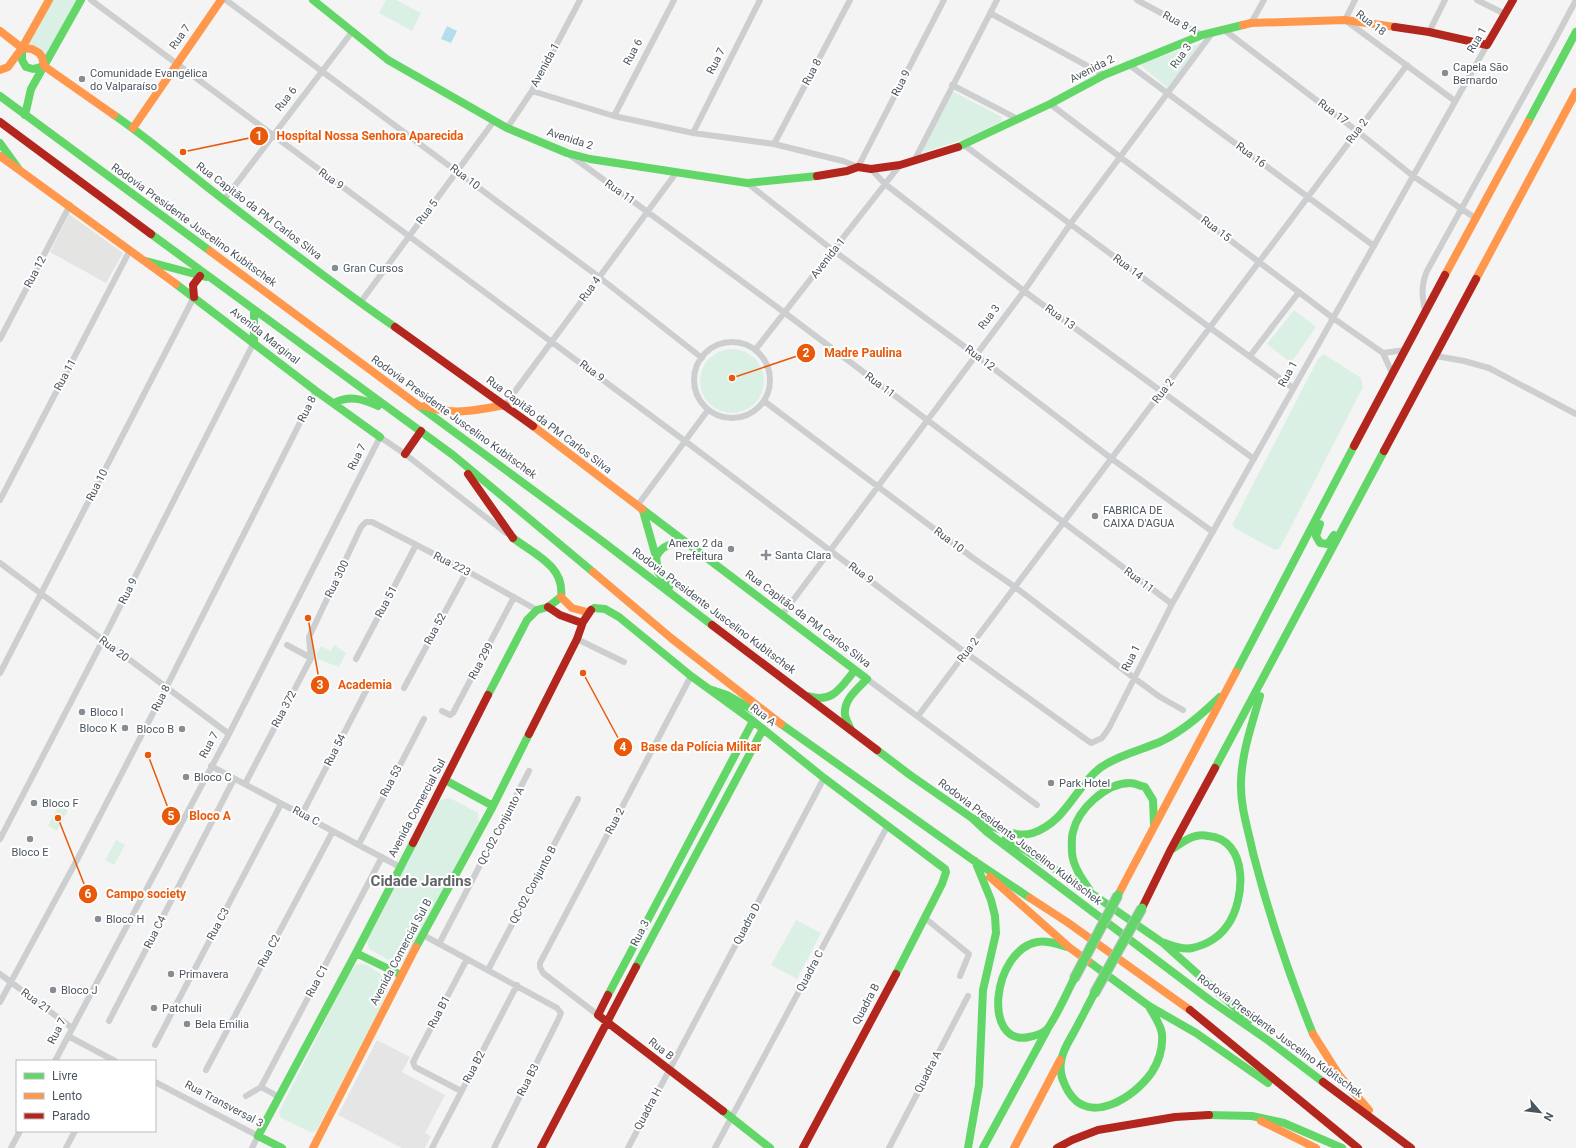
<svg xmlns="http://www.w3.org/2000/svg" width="1576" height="1148" font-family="Roboto,sans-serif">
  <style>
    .commercial { fill: #e4e5e2 }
    .education { fill: #e6e5e5 }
    .green { fill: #dbf0e4 }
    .water { fill: #b3deeb }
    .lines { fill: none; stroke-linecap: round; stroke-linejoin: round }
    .street { stroke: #cccecf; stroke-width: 6 }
    .fast { stroke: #63d668; stroke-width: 8 }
    .slow { stroke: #ff974d; stroke-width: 8 }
    .jam { stroke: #b3261e; stroke-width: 8 }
    .fast-bridge-casing { stroke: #b9bec2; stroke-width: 11; stroke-linecap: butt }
    .fast-bridge { stroke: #63d668; stroke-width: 9 }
    .poi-dot { fill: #878d93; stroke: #fff; stroke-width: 1.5 }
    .labels { text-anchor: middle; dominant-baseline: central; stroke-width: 4; stroke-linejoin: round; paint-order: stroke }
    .street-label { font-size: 11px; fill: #4c555f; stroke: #fff }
    .poi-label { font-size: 11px; fill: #4c555f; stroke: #fff; text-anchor: start }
    .district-label { font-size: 15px; font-weight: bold; fill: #606367; stroke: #fff }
    .leader { fill: none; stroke: #e8590c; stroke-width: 1.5 }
    .callout-dot { fill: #e8590c; stroke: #fff; stroke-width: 1.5 }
    .mark-label { font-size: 12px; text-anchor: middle; font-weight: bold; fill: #fff }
    .callout-label { font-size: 12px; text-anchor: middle; font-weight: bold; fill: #e8590c; stroke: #fff; stroke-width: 4; stroke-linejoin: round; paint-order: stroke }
  </style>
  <rect width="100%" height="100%" fill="#f4f4f4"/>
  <path class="commercial" d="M69 214 123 253 106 283 50 252Z"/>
  <path class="education" d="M377 1040 410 1057 402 1072 445 1095 425 1133 431 1136 425 1148H402L338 1115Z"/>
  <path class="green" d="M48 0H79L44 66 42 57 22 48Z
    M386 0H396L421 13 412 31 379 13Z
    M1207 41 1169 89 1139 64Z
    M954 92 1002 117 1001 122 965 139 924 152 921 148 949 93Z
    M1294 310 1316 327 1291 363 1267 344Z
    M700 381a32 32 0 1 1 64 0a32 32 0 1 1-64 0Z
    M1324 354 1361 378 1363 387 1280 548 1275 550 1236 529 1232 525 1318 359Z
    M334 645 346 653 339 667 317 659V653L321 646 331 651Z
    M450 798 478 813 479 823 406 961 396 964 369 949 367 939 440 800Z
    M59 805 68 810 57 831 48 826Z
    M116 840 125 845 114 865 105 860Z
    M796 920 821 933 797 979 771 965Z
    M360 964 367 965 385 977 389 987 379 1010 317 1130 312 1133 281 1118 279 1112 349 974 355 965Z"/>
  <path class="water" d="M447 26 457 31 451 43 441 39Z"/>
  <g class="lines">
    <path class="street" d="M91 0 685 441 966 653 1091 743 1102 738 1109 728 1172 604 1487 45
      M226 0 599 277 702 358
      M1137 0 1202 35
      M1355 0 1345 20 1455 101
      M1477 0 1505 14
      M990 13 1104 75
      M1251 23 1264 0
      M1223 29 1357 131 1413 176 1475 218
      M1429 32 1445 0
      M1128 64 1374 246
      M952 85 1018 119
      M532 91 614 116 693 133 774 144 843 161 858 167 944 0
      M1050 104 1333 318 1383 353
      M614 116 674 0
      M507 128 532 91 580 0
      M693 133 760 0
      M774 144 850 0
      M964 145 1209 327 1293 388
      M570 155 785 313 1172 604
      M914 161 997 0
      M871 169 885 184 1024 291 1254 459
      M747 183 834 251 976 355 1112 459 1213 532
      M224 200 352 32
      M360 303 494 121
      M1425 311C1422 296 1421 285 1427 271L1551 47 1576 0
      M0 339 70 205
      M694 380a38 38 0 1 1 76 0a38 38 0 1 1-76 0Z
      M755 350 900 165
      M1250 356 1299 292
      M1436 356 1464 361 1489 368 1576 414
      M1392 373 1383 353 1405 350
      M764 401 973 558 1015 587 1134 678 1160 697 1183 710
      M505 405 676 173
      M0 500 130 250
      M637 506 708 410
      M0 563 229 734
      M782 615 1024 291 1071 223 1213 32
      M577 639 624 662
      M311 658 309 637 361 527 366 522H372L467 571 537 610
      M356 659 416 545
      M0 673 194 297
      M867 679 1037 805
      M404 688 467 571
      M442 711 450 715 453 713 514 597
      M918 716 1407 65
      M211 766 400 867
      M245 784 311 658 287 645
      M302 814 368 687
      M0 839 103 640 254 342
      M359 844 424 719
      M925 918 969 954 960 976
      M423 935 557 1008 561 1013 559 1018 494 1148
      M439 944 529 771
      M488 970 578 799
      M0 974 72 1028
      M0 1002 78 858 166 688 316 391
      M598 1015 543 973 540 967V963L691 676
      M109 1021 234 779
      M68 1036 115 1061
      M155 1045 281 804
      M55 1061 229 734 380 437 405 454 506 533
      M206 1070 333 831
      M155 1082 258 1136 252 1148
      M461 1091 415 1067 413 1062 467 959
      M246 1096 261 1087
      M279 1097 261 1087 382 857
      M11 1148 20 1131
      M66 1148 75 1131
      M432 1148 517 985
      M628 1148 824 778
      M715 1148 888 825
      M889 1148 968 996"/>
    <path class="fast" d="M313 0 388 60 507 128 567 153 590 159 747 183 817 176
      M22 49V60L26 67 33 69 44 66
      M0 96 210 251
      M25 115 31 89 81 0
      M114 115C152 141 187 172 224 200 280 243 337 287 395 327
      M1528 122 1576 32
      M0 143 18 168
      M958 147 1050 104 1104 75 1202 35 1243 25
      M151 234 453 455 593 572
      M146 261 206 277
      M176 284 316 391 380 437
      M254 310V342
      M334 403C350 395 363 399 378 406
      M419 406 602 541 712 625
      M642 509 867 679
      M643 511 656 557 658 572 669 587
      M1320 524 1316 536 1320 543 1328 544 1334 535
      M656 557C663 544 672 543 686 543
      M591 610 594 608 605 609 619 617 691 676 753 721 824 778 945 869 946 872 942 884 896 974
      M1236 672 1354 446
      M709 689 727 695 762 715
      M488 695 527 620 537 610 548 607 561 597C565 566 534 554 513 538
      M808 696C833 704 841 687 855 670
      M1260 696C1252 724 1242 752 1241 781 1240 806 1248 829 1253 853 1269 915 1289 975 1313 1034
      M781 724 973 860 1030 898
      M851 730C849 725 846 720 845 715 843 700 858 688 867 679
      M877 750 910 775 972 818 987 832 1211 1001 1269 1041 1323 1082
      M1215 768 1384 451
      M445 780 493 806
      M975 819C993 826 1014 839 1033 833 1066 822 1075 787 1100 768 1118 755 1142 750 1162 741 1184 730 1202 714 1220 697
      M1006 838 1075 882 1163 943 1249 1020
      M1089 889C1082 879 1073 866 1072 853 1072 847 1071 838 1073 832 1078 809 1106 783 1130 783 1135 783 1140 786 1145 787L1153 800 1154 824
      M1165 943C1173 946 1183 950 1192 948 1206 945 1219 937 1227 926 1246 900 1249 839 1208 836 1204 835 1200 835 1196 836 1187 838 1180 844 1172 849
      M416 947 493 806 529 734
      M1067 947C1057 944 1047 940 1037 942 992 951 982 1047 1029 1037 1034 1036 1042 1034 1046 1030 1052 1026 1069 988 1074 979
      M356 953 401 975
      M1088 961 1149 1006 1196 1033 1268 1083
      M636 967 763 729
      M1094 994C1087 1007 1081 1019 1074 1032 1069 1041 1062 1051 1061 1062 1059 1073 1063 1082 1068 1091 1089 1127 1135 1097 1152 1072 1159 1061 1163 1047 1162 1034 1161 1025 1154 1015 1149 1007
      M608 995 753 721
      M723 1111 770 1148
      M1209 1115 1252 1116 1284 1123 1342 1148
      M282 1148 258 1136 356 953 413 843
      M968 1148 979 1085 983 990 996 933 995 916 991 900 975 861
      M983 1148 1047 1030"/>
    <path class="slow" d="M1243 25 1251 23 1345 20 1395 27
      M0 31 22 48 32 49 39 53 42 57 44 66 114 115
      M0 70 8 67 22 48 49 0
      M133 128 221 0
      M0 156 176 284
      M210 251 419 406
      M1445 275 1528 122
      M1476 279 1576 92
      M425 406C452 416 478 410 505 405
      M533 426 642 509
      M593 572 671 638 781 724
      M561 597 572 608 587 612
      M990 877 1070 948 1088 961
      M1118 895 1236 672
      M1030 898 1067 922 1190 1010
      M1313 1034 1339 1075 1369 1110
      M1261 1121 1316 1148
      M313 1148 416 947
      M1014 1148 1060 1060"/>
    <path class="jam" d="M1395 27 1429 32 1487 45 1513 0
      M0 122 151 234
      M817 176 847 171 858 167 871 169 900 165 958 147
      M194 297 193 285 200 276
      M395 327 533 426
      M1354 446 1445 275
      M1384 451 1476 279
      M405 454 421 431
      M468 474 513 538
      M548 607 560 615 582 623
      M712 625 877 750
      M529 734 577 639 583 622 591 610
      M413 843 488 695
      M1142 908 1170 851 1215 768
      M608 995 598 1015 723 1111
      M1190 1010 1358 1148
      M1323 1082 1411 1148
      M541 1148 636 967
      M803 1148 896 974
      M1057 1148 1072 1140 1098 1130 1175 1117 1209 1115"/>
    <g class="fast-bridge-casing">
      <path id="fast-bridge" d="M1074 979 1118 895
        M1094 994 1142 908"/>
    </g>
    <use href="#fast-bridge" class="fast-bridge"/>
  </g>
  <g class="poi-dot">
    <circle cx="1445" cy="73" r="4"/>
    <circle cx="82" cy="79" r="4"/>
    <circle cx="335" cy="268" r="4"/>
    <circle cx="1095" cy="516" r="4"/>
    <circle cx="731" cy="549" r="4"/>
    <path d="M764 549h4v4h4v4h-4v4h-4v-4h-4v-4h4z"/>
    <circle cx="82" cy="712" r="4"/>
    <circle cx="125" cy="728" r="4"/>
    <circle cx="182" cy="729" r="4"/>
    <circle cx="186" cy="777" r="4"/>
    <circle cx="1051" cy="783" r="4"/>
    <circle cx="34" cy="803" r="4"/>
    <circle cx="30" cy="839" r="4"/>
    <circle cx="98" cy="919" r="4"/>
    <circle cx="171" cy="974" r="4"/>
    <circle cx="53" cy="990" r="4"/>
    <circle cx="154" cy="1008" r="4"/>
    <circle cx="187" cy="1024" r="4"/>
  </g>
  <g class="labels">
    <g class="street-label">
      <text transform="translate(1180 23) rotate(28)">Rua 8 A</text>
      <text transform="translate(1371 23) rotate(37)">Rua 18</text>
      <text transform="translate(180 37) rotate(-55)">Rua 7</text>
      <text transform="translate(1477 40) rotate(-60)">Rua 1</text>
      <text transform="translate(633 52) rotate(-62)">Rua 6</text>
      <text transform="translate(1181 56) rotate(-54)">Rua 3</text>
      <text transform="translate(716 61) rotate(-63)">Rua 7</text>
      <text transform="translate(545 65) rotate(-62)">Avenida 1</text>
      <text transform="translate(1092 69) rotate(-27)">Avenida 2</text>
      <text transform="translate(812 72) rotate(-62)">Rua 8</text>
      <text transform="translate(901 83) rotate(-63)">Rua 9</text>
      <text transform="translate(286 99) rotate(-52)">Rua 6</text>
      <text transform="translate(1333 112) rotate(37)">Rua 17</text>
      <text transform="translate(1357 131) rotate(-53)">Rua 2</text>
      <text transform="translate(570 139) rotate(18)">Avenida 2</text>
      <text transform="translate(1251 155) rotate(37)">Rua 16</text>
      <text transform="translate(465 177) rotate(37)">Rua 10</text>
      <text transform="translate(331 179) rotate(36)">Rua 9</text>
      <text transform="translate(620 192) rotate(35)">Rua 11</text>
      <text transform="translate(259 211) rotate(37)">Rua Capitão da PM Carlos Silva</text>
      <text transform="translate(427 212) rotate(-53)">Rua 5</text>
      <text transform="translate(194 225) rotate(36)">Rodovia Presidente Juscelino Kubitschek</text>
      <text transform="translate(1216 229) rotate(37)">Rua 15</text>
      <text transform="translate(828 258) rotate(-52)">Avenida 1</text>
      <text transform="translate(1128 267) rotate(37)">Rua 14</text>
      <text transform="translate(35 272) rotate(-62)">Rua 12</text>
      <text transform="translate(590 289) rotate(-54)">Rua 4</text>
      <text transform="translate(989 317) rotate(-53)">Rua 3</text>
      <text transform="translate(1060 317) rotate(36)">Rua 13</text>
      <text transform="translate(265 336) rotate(38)">Avenida Marginal</text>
      <text transform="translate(980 358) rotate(37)">Rua 12</text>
      <text transform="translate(592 371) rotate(37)">Rua 9</text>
      <text transform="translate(1288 374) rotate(-61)">Rua 1</text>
      <text transform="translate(65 375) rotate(-62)">Rua 11</text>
      <text transform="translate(880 385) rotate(37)">Rua 11</text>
      <text transform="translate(1163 391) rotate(-53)">Rua 2</text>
      <text transform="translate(307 409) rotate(-63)">Rua 8</text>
      <text transform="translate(454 417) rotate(36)">Rodovia Presidente Juscelino Kubitschek</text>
      <text transform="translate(549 425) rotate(37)">Rua Capitão da PM Carlos Silva</text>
      <text transform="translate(357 457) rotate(-64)">Rua 7</text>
      <text transform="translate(97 485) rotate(-63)">Rua 10</text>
      <text transform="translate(949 540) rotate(37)">Rua 10</text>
      <text transform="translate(452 564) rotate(27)">Rua 223</text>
      <text transform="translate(861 573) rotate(37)">Rua 9</text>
      <text transform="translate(337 579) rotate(-64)">Rua 300</text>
      <text transform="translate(1139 580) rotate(37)">Rua 11</text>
      <text transform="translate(128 591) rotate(-63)">Rua 9</text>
      <text transform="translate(386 602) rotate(-62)">Rua 51</text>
      <text transform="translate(714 611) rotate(37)">Rodovia Presidente Juscelino Kubitschek</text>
      <text transform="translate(808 619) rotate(37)">Rua Capitão da PM Carlos Silva</text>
      <text transform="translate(435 629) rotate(-62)">Rua 52</text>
      <text transform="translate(114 649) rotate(37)">Rua 20</text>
      <text transform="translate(968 650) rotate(-53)">Rua 2</text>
      <text transform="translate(1131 658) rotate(-63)">Rua 1</text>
      <text transform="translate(481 661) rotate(-62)">Rua 299</text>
      <text transform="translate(161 698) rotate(-63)">Rua 8</text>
      <text transform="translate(284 709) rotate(-62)">Rua 372</text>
      <text transform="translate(763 715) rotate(38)">Rua A</text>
      <text transform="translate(209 745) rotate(-62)">Rua 7</text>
      <text transform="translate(335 750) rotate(-63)">Rua 54</text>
      <text transform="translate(391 781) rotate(-62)">Rua 53</text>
      <text transform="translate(417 808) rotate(-62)">Avenida Comercial Sul</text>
      <text transform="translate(306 816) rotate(28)">Rua C</text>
      <text transform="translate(615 821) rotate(-62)">Rua 2</text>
      <text transform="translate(501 826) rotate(-62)">QC-02 Conjunto A</text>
      <text transform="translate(1020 842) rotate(37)">Rodovia Presidente Juscelino Kubitschek</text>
      <text transform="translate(533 885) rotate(-62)">QC-02 Conjunto B</text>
      <text transform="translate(218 924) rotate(-62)">Rua C3</text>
      <text transform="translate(747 924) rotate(-62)">Quadra D</text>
      <text transform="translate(155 932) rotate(-63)">Rua C4</text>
      <text transform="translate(640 933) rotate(-63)">Rua 3</text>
      <text transform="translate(269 951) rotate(-62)">Rua C2</text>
      <text transform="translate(401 952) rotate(-62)">Avenida Comercial Sul B</text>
      <text transform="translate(810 971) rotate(-62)">Quadra C</text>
      <text transform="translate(317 981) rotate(-62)">Rua C1</text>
      <text transform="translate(36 1001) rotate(36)">Rua 21</text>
      <text transform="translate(866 1004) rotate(-62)">Quadra B</text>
      <text transform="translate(439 1012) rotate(-62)">Rua B1</text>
      <text transform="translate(57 1031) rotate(-63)">Rua 7</text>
      <text transform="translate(1280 1036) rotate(36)">Rodovia Presidente Juscelino Kubitschek</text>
      <text transform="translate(661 1049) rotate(38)">Rua B</text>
      <text transform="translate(474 1067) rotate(-62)">Rua B2</text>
      <text transform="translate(928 1072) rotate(-63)">Quadra A</text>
      <text transform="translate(528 1080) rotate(-63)">Rua B3</text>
      <text transform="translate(224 1104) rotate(28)">Rua Transversal 3</text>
      <text transform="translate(648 1109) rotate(-62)">Quadra H</text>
    </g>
    <g class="poi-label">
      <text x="1453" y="67">Capela São<tspan x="1453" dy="13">Bernardo</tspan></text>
      <text x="90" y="73">Comunidade Evangélica<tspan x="90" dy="13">do Valparaíso</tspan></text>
      <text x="343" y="268">Gran Cursos</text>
      <text x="1103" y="510">FABRICA DE<tspan x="1103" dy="13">CAIXA D'AGUA</tspan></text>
      <text x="723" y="543" text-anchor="end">Anexo 2 da<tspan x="723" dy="13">Prefeitura</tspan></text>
      <text x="775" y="555">Santa Clara</text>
      <text x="90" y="712">Bloco I</text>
      <text x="117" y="728" text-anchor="end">Bloco K</text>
      <text x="174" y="729" text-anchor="end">Bloco B</text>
      <text x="194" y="777">Bloco C</text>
      <text x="1059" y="783">Park Hotel</text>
      <text x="42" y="803">Bloco F</text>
      <text x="30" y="852" text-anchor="middle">Bloco E</text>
      <text x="106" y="919">Bloco H</text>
      <text x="179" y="974">Primavera</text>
      <text x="61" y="990">Bloco J</text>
      <text x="162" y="1008">Patchuli</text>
      <text x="195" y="1024">Bela Emilia</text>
    </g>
    <g class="district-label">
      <text x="421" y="881">Cidade Jardins</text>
    </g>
  </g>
  <path class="leader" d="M183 152L259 136M732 378L806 353M308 618L320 685M583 673L623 747M148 755L171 816M58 818L88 894"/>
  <g class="callout-dot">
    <circle cx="183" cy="152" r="4"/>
    <circle cx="732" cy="378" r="4"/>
    <circle cx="308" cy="618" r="4"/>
    <circle cx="583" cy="673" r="4"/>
    <circle cx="148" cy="755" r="4"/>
    <circle cx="58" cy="818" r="4"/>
    <circle cx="259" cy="136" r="10"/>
    <circle cx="806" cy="353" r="10"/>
    <circle cx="320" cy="685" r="10"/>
    <circle cx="623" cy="747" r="10"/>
    <circle cx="171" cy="816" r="10"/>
    <circle cx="88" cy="894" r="10"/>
  </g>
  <g class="mark-label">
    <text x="259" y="140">1</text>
    <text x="806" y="357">2</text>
    <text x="320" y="689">3</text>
    <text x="623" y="751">4</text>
    <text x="171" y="820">5</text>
    <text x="88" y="898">6</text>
  </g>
  <g class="callout-label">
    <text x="370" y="140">Hospital Nossa Senhora Aparecida</text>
    <text x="863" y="357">Madre Paulina</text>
    <text x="365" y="689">Academia</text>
    <text x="701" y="751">Base da Polícia Militar</text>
    <text x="210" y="820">Bloco A</text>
    <text x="146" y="898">Campo society</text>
  </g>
  <rect x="16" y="1060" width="140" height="72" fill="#ffffff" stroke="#b7bbbf"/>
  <rect x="24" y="1073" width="20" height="6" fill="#63d668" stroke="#b7bbbf"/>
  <text x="52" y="1080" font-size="12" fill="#4c555f">Livre</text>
  <rect x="24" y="1093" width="20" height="6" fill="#ff974d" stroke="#b7bbbf"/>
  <text x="52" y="1100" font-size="12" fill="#4c555f">Lento</text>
  <rect x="24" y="1113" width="20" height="6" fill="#b3261e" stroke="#b7bbbf"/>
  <text x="52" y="1120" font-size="12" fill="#4c555f">Parado</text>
  <g transform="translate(1540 1112) rotate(118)" stroke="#ffffff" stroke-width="3" paint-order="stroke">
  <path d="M0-3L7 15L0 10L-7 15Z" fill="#4c555f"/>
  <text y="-6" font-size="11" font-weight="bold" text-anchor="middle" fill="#4c555f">N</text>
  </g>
</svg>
